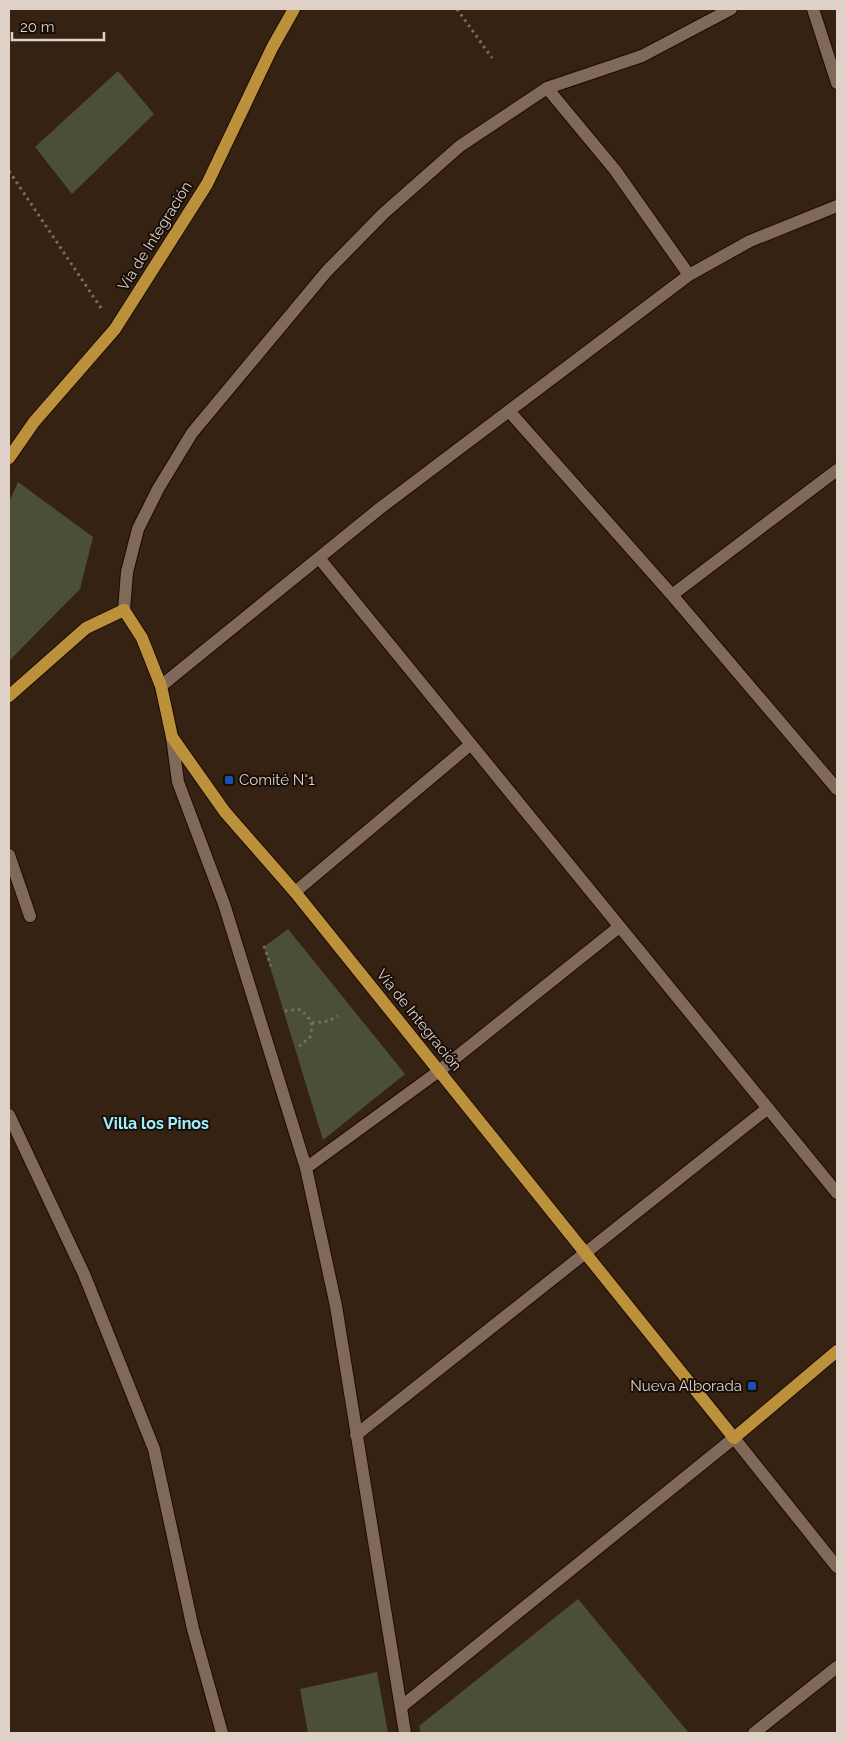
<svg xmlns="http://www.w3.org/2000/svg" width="846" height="1742" font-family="Raleway,sans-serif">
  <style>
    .green { fill: #4a4f35 }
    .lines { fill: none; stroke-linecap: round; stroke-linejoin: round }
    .minor-casing { stroke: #1d0b01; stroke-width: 14 }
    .major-casing { stroke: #1d0b01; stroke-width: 14 }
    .path { stroke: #7e6d60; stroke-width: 3; stroke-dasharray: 2.5 4; stroke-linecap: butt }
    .minor { stroke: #816959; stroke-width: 12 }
    .major { stroke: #bc913c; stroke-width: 12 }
    .transit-dot { fill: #1a4fb4; stroke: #170e08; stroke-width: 2 }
    .labels { text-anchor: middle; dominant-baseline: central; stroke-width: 4; stroke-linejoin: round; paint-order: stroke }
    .street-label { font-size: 15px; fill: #dfd1c8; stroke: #170e08 }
    .poi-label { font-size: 15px; fill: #dfd1c8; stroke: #170e08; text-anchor: start }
    .neighbourhood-label { font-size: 16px; font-weight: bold; fill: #9eeffb; stroke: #170e08 }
  </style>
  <rect width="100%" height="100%" fill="#362213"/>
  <path class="green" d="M118 71 154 114 72 194 35 147Z
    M18 482 93 537 80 589 9 661V502Z
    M288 929 405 1074 323 1140 264 947Z
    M578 1599 689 1733H421L419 1726Z
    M377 1672 388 1733H308L300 1689Z"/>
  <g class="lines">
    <g class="minor-casing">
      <path id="minor" d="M813 9 837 83
        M547 88 615 170 689 275
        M509 411 672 595 837 789
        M319 558 837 1193
        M672 595 837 470
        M124 610 127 572 138 529 158 489 192 433 327 271 384 213 460 146 547 88 642 56 731 9
        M161 686 379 509 689 275 750 241 837 206
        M172 737 178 782 224 904 306 1168 336 1306 405 1733
        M9 855 30 916
        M295 892 471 744
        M9 1115 84 1274 154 1449 193 1629 222 1733
        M306 1168 439 1071 619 927
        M356 1435 768 1108
        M401 1707 734 1438 837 1567
        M754 1733 837 1667"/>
    </g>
    <g class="major-casing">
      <path id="major" d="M9 458 34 422 115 329 207 184 272 48 294 9
        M9 696 86 628 124 610 142 638 161 686 172 737 225 812 295 892 734 1438 837 1351"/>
    </g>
    <path class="path" d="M457 9 492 58
      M9 171 101 308
      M264 946 271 966
      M285 1011 298 1009C310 1016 314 1023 310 1037L297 1048
      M312 1023 328 1021 338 1016"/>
    <use href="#minor" class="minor"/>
    <use href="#major" class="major"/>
  </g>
  <g class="transit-dot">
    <rect x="224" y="775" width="10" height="10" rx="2.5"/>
    <rect x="747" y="1381" width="10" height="10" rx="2.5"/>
  </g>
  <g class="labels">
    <g class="street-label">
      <text transform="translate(155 236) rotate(-58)">Vía de Integración</text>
      <text transform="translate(419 1020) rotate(51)">Vía de Integración</text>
    </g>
    <g class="poi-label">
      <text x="239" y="780">Comité N°1</text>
      <text x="742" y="1386" text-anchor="end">Nueva Alborada</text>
    </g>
    <g class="neighbourhood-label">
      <text x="156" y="1123">Villa los Pinos</text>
    </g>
  </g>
  <rect width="846" height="1742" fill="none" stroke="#dfd1c8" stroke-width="20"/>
  <path d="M12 32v8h92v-8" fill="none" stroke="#dfd1c8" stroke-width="2.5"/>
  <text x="20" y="32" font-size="15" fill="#dfd1c8" stroke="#170e08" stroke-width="4" paint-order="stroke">20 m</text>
</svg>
